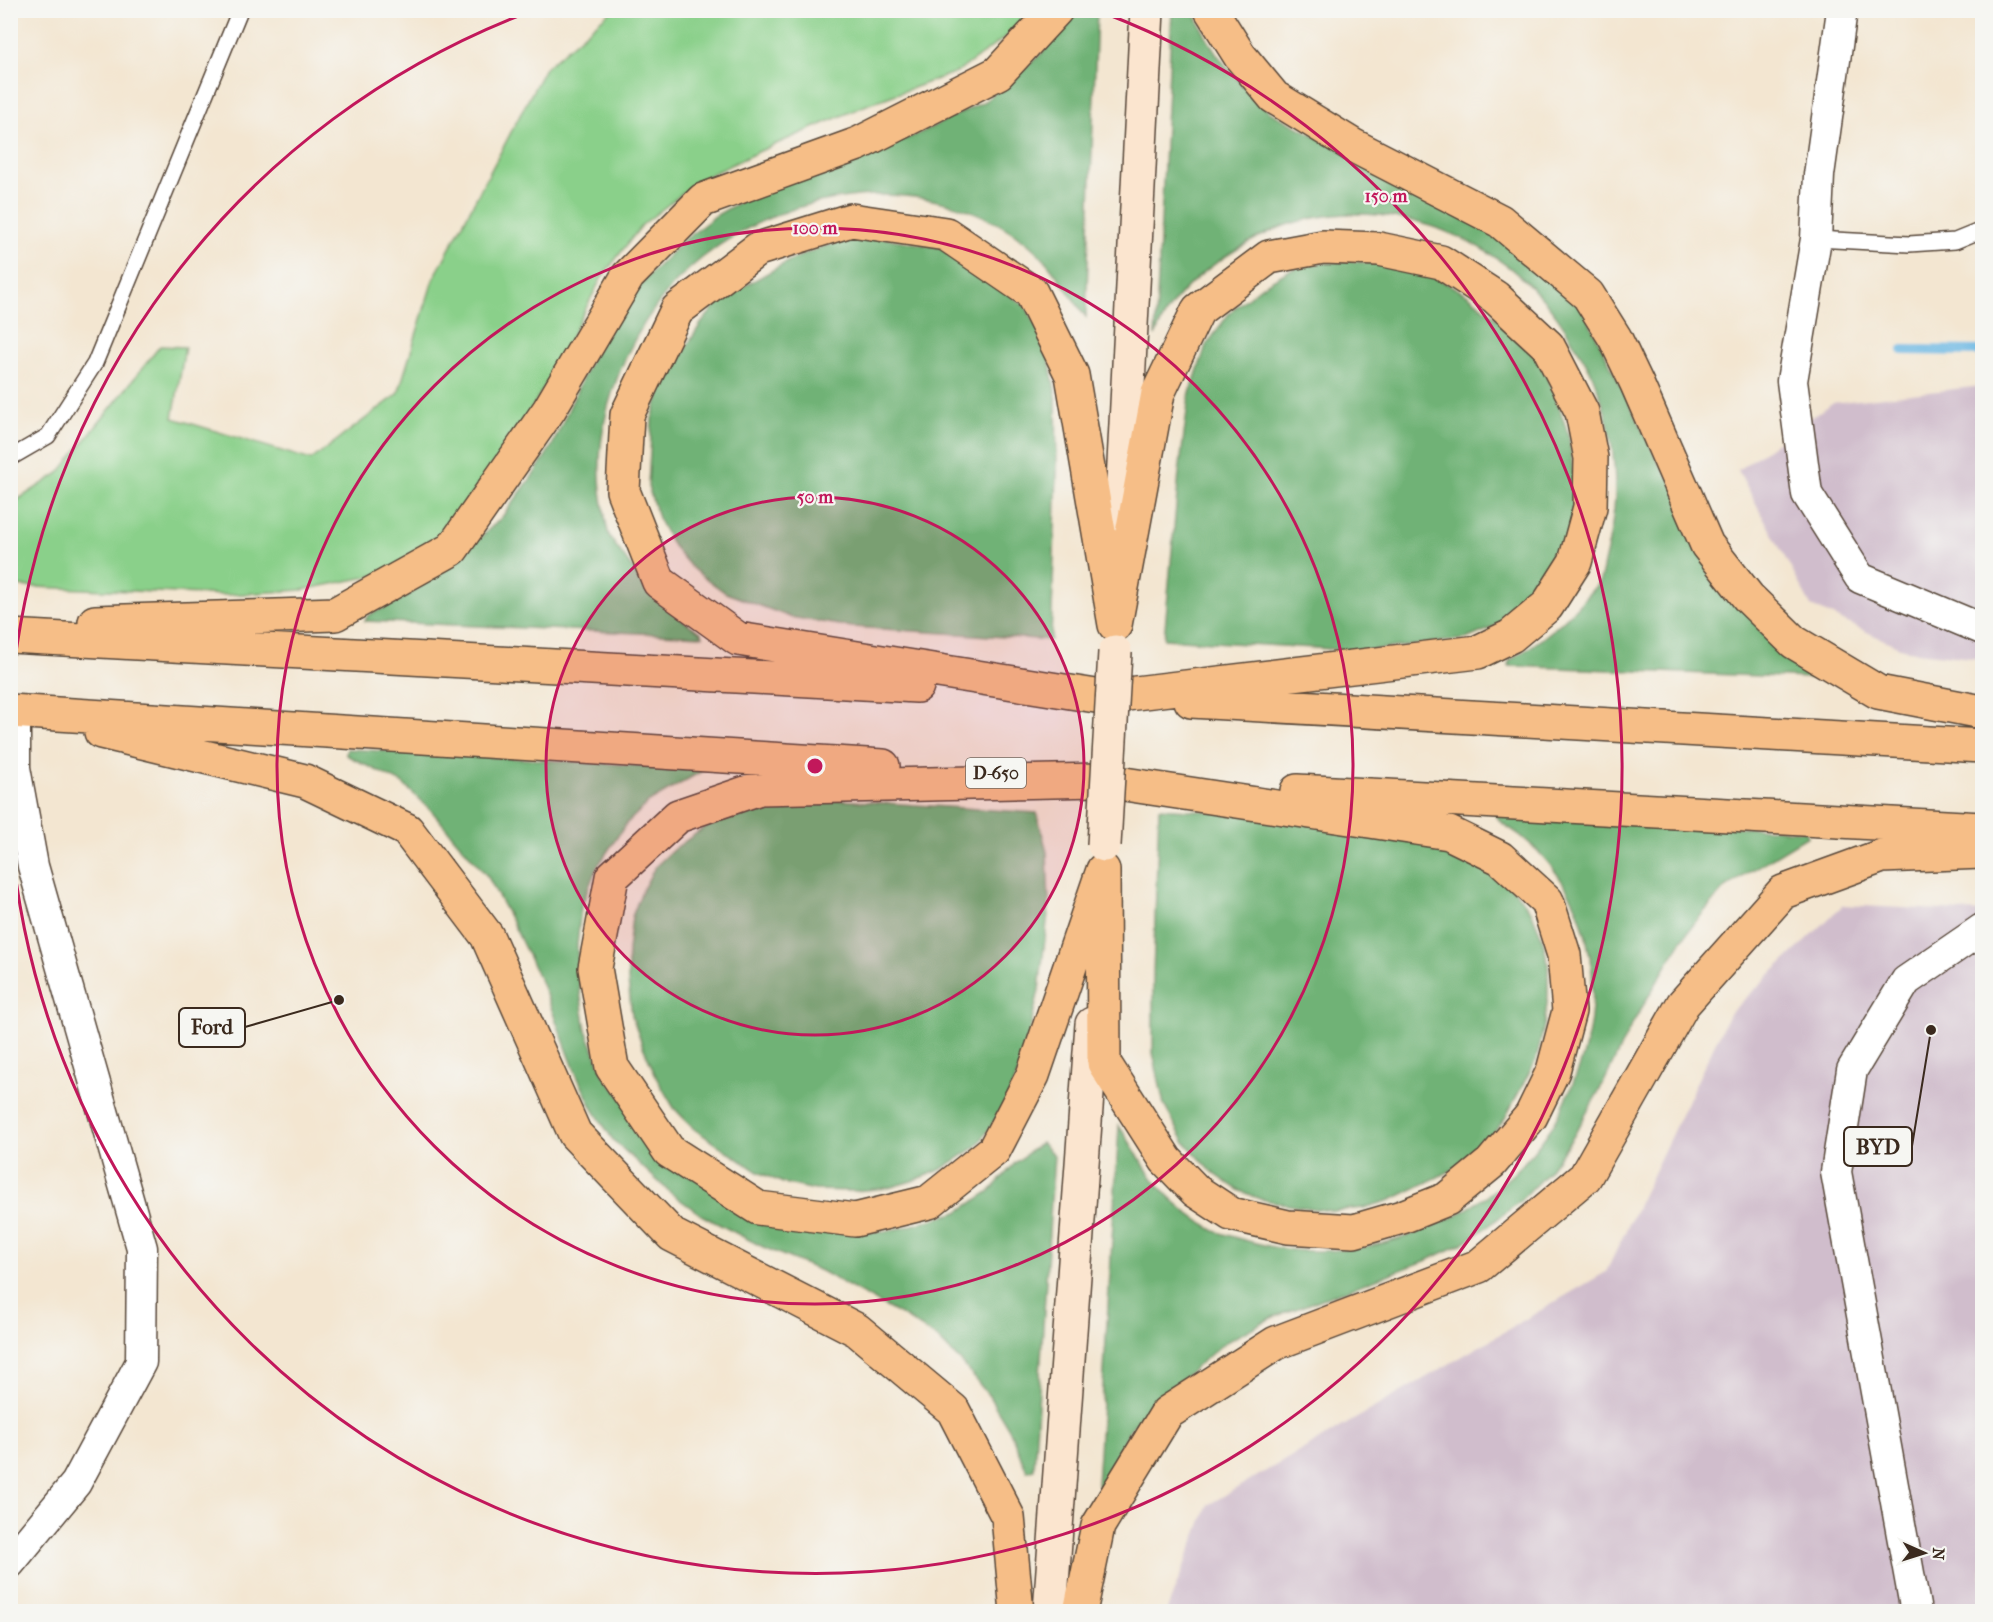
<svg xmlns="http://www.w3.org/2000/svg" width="1993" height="1622" font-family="'IM FELL French Canon',serif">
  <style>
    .industrial { fill: #d0bdcc }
    .green { fill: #8ad08a; stroke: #627d54; stroke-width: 1.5 }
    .forest { fill: #6fb276; stroke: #556e4a; stroke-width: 1.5 }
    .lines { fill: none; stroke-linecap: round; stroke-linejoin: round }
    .stream { stroke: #6ab7e3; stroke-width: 10 }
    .lane-casing { stroke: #574639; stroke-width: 18 }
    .street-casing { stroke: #574639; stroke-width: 33 }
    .secondary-casing { stroke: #574639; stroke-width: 36 }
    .highway-casing { stroke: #574639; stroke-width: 36 }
    .lane { stroke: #fff; stroke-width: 15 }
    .street { stroke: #fff; stroke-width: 30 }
    .secondary { stroke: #fbe5cf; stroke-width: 33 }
    .highway { stroke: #f6be87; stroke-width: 33 }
    .secondary-bridge-casing { stroke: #574639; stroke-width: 36; stroke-linecap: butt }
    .secondary-bridge { stroke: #fbe5cf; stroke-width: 33 }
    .ring { fill: none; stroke: #c2185b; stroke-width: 3 }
    .labels { text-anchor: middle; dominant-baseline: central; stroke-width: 4.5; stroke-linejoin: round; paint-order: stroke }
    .shield { fill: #f6f6f2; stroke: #73675e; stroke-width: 1.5 }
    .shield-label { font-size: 18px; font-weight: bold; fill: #3b2a1e }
    .centre { fill: #c2185b; stroke: #f6f6f2; stroke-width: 3 }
    .ring-label { font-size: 18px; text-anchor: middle; font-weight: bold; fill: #c2185b; stroke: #f6f6f2; stroke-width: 4.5; stroke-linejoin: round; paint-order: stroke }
    .leader { fill: none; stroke: #3b2a1e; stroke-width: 2 }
    .callout-dot { fill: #3b2a1e; stroke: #f6f6f2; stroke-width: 2 }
    .callout { fill: #f6f6f2; stroke: #3b2a1e; stroke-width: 2 }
    .callout-label { font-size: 21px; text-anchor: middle; font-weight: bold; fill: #3b2a1e }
  </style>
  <rect width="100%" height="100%" fill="#f6f6f2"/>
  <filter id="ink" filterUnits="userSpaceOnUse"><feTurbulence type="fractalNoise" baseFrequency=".0167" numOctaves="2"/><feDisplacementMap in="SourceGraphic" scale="12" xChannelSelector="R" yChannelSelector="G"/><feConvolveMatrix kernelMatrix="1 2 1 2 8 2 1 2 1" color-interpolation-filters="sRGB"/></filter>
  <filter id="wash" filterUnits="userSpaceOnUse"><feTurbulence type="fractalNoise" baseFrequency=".008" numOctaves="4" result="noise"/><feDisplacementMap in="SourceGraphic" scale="24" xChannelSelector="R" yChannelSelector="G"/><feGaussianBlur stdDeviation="1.35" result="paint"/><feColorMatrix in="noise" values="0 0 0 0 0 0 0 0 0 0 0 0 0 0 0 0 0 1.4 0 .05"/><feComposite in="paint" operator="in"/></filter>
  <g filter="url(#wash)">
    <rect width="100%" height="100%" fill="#f3e6d1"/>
    <path class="industrial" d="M1982 386V659L1908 651 1811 606 1738 470 1832 403Z
      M1843 905 1982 912V1611L1166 1612 1208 1505 1606 1272 1729 1014Z"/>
    <path class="green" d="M611 11H1037L1033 17 959 71 869 104 760 151 701 179 642 225 602 277 552 374 511 443 466 503 423 553 377 575 302 590 227 595 11 586V504L59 473 160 346 185 347 173 418 311 460 398 394 433 280 545 68Z"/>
    <path class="forest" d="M1075 11H1097L1086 317C1066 290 1050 260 1023 240 929 169 790 187 702 258 633 312 585 421 604 509 605 517 606 527 609 535 612 542 618 548 622 554 644 586 669 613 702 633L703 636 365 621 368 615 397 602 430 580 464 553 502 517 534 474 552 446 592 357 630 294 682 242 715 216 753 194 916 135 985 101 1039 56 1063 30Z
      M1172 11H1194C1211 54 1237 82 1271 113L1491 227 1582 307 1659 464 1811 671 1810 678 1509 666V661C1539 643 1563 624 1585 598 1590 592 1597 586 1600 580 1602 575 1603 568 1604 563 1611 536 1616 510 1615 482 1614 446 1607 410 1593 377 1589 366 1581 355 1575 345 1565 327 1553 309 1538 294 1469 219 1349 189 1257 238 1223 256 1188 279 1167 312 1162 319 1159 328 1155 336Z
      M878 237 950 249 1026 307 1046 343 1056 395 1057 472 1051 640 852 627 790 617 726 593 709 581 691 567 673 546 658 518 648 486 652 419 661 388 700 325 721 299 791 260 819 248 845 240Z
      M1348 261 1418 268 1468 295 1527 343 1545 372 1559 407 1569 437 1573 471 1574 502 1569 534 1560 559 1546 584 1527 603 1492 628 1466 639 1363 651 1164 639 1179 473 1189 396 1206 346 1230 312 1262 286 1290 270 1313 264Z
      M347 749 705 769 649 802 626 824 597 867 581 907 577 946 580 992 586 1030 604 1075 679 1172 866 1232 885 1231 906 1227 958 1212 990 1191 1015 1163 1041 1143 1054 1155 1034 1469 1027 1471 1009 1429 989 1396 964 1365 937 1338 906 1318 821 1271 763 1247 703 1216 672 1194 613 1140 593 1109 577 1076 542 984 513 924 488 877 430 809 402 783 346 755Z
      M839 800 1037 813 1047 852 1049 905 1039 990 1022 1064 1001 1113 976 1147 940 1170 912 1181 888 1188 854 1191 815 1190 783 1183 758 1172 694 1129 674 1108 657 1079 642 1044 632 1015 628 981V950L632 917 641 893 655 867 674 849 710 824 735 812Z
      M1159 808 1358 821 1459 846 1514 890 1531 911 1542 937 1548 963V996L1544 1026 1536 1060 1504 1120 1482 1147 1460 1166 1391 1200 1364 1208 1332 1211 1294 1206 1260 1199 1238 1190 1212 1172 1184 1141 1164 1105 1153 1053V975Z
      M1494 813 1805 831 1808 836 1749 872 1723 890 1696 921 1680 943 1631 1026 1604 1082 1573 1137 1548 1172 1519 1202 1490 1225 1460 1245 1425 1261 1271 1318 1224 1343 1156 1401 1130 1429 1103 1485H1097L1119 1126C1131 1143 1141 1162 1153 1179 1169 1199 1192 1218 1215 1231 1222 1234 1230 1235 1237 1238 1262 1245 1286 1251 1312 1251 1406 1252 1500 1207 1551 1128 1560 1114 1567 1098 1573 1083 1596 1031 1599 974 1581 920 1571 888 1547 857 1521 836 1511 828 1500 824 1494 813Z"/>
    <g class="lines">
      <path class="stream" d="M1903 350 1982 351"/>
    </g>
  </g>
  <g filter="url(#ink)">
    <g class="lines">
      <g class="lane-casing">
        <path id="lane" d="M1816 239 1909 244 1955 241 1982 230
          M10 458 48 436 95 363 240 10"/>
      </g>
      <g class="street-casing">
        <path id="street" d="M1842 10 1819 175 1816 239 1792 381 1807 494 1860 578 1982 629
          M10 1563 76 1483 141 1362 142 1248 33 866 15 768V711
          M1916 1612 1836 1172 1852 1070 1906 981 1982 929"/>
      </g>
      <g class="secondary-casing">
        <path id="secondary" d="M1120 542 1147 10
          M1050 1612 1092 1024"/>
      </g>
      <g class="highway-casing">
        <path id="highway" d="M1211 10 1240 56 1274 97 1354 146 1500 221 1588 295 1615 338 1637 384 1707 545 1748 597 1794 642 1878 692 1982 712
          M851 220 946 234 1031 292 1072 375 1115 625 1158 393 1198 310 1269 257 1323 247 1379 249 1441 262 1495 297 1548 346 1582 412 1591 458 1590 507 1575 562 1547 606 1511 636 1478 652 1102 697 738 639 659 582 623 491 627 415 677 310 758 249Z
          M95 622 335 614 452 549 549 410 628 276 703 200 858 144 998 73 1056 10
          M10 636 917 686
          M1191 701 1982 746
          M10 711 883 766
          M101 732 305 781 407 830 487 936 575 1134 672 1235 857 1330 953 1410 1008 1517 1017 1612
          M1098 780 1449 833 1500 858 1547 901 1564 955 1569 1011 1553 1071 1531 1116 1491 1163 1447 1199 1402 1217 1354 1231 1288 1227 1231 1214 1196 1191 1166 1160 1104 1063 1103 870 1033 1075 994 1150 929 1202 855 1220 758 1208 669 1151 612 1067 595 968 612 877 678 816 760 788Z
          M1297 791 1982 829
          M1080 1612 1098 1526 1167 1413 1276 1343 1479 1266 1585 1177 1683 1004 1783 892 1882 856 1982 852"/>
      </g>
      <use href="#lane" class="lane"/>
      <use href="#street" class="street"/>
      <use href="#secondary" class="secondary"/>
      <use href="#highway" class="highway"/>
      <g class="secondary-bridge-casing">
        <path id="secondary-bridge" d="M1104 845 1115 652"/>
      </g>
      <use href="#secondary-bridge" class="secondary-bridge"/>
    </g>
  </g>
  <circle cx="815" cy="766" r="269" fill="#c2185b" fill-opacity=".12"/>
  <g class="ring">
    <circle cx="815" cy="766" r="269"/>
    <circle cx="815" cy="766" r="538"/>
    <path d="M11 696A807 807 0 0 1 526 13M1104 13A807 807 0 1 1 11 836"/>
  </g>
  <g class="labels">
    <rect class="shield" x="966" y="758" width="60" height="30" rx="4.5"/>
    <g class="shield-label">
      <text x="996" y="773">D-650</text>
    </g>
  </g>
  <circle cx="815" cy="766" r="9" class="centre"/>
  <g class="ring-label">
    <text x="1386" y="202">150 m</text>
    <text x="815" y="234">100 m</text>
    <text x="815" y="503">50 m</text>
  </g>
  <path class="leader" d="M339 1000L245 1027M1931 1030L1912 1146"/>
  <g class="callout-dot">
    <circle cx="339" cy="1000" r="6"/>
    <circle cx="1931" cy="1030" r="6"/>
  </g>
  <g class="callout">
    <rect x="179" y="1008" width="66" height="39" rx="6"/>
    <rect x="1844" y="1127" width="68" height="39" rx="6"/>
  </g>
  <g class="callout-label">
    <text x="212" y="1034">Ford</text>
    <text x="1878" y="1154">BYD</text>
  </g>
  <rect width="1993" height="1622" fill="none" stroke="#f6f6f2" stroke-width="36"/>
  <g transform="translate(1924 1553) rotate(93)" stroke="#f6f6f2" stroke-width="4.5" paint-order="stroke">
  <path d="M0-4.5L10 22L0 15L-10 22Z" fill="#3b2a1e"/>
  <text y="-9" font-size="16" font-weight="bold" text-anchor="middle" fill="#3b2a1e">N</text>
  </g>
</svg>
